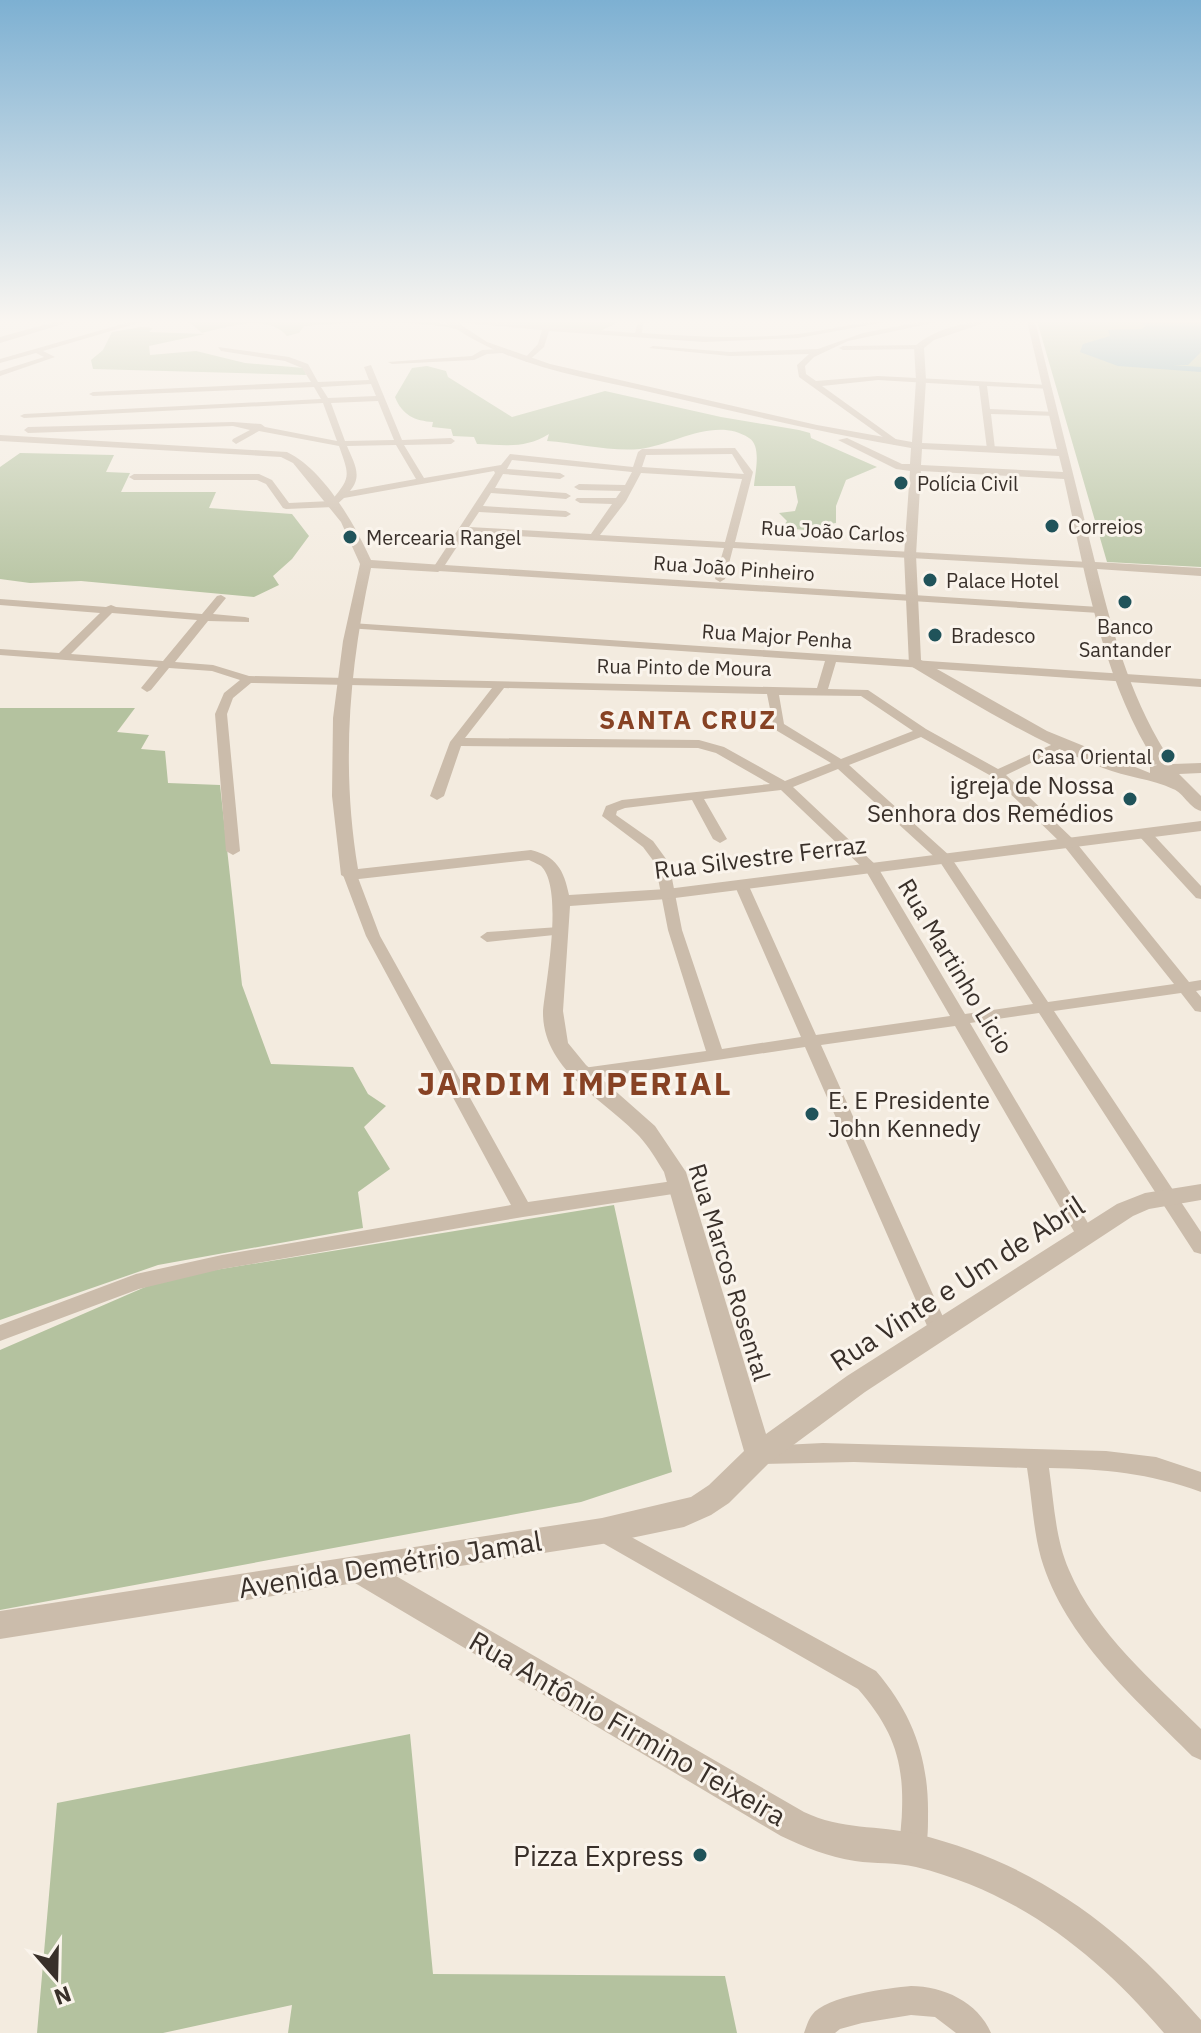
<svg xmlns="http://www.w3.org/2000/svg" width="1201" height="2033" font-family="'IBM Plex Sans',sans-serif">
  <style>
    .green { fill: #b4c29f }
    .water { fill: #7eaab0 }
    .lines { fill: none; stroke-linecap: round; stroke-linejoin: round }
    .minor { fill: #cbbcab; fill-rule: evenodd }
    .tertiary { fill: #cbbcab; fill-rule: evenodd }
    .tertiary-bridge { stroke: #cbbcab; stroke-width: 10 }
    .poi-dot { fill: #20535a; stroke: #faf4ec; stroke-width: 3 }
    .labels { text-anchor: middle; dominant-baseline: central; stroke-width: 6; stroke-linejoin: round; paint-order: stroke }
    .far-poi-label { font-size: 20px; fill: #39302a; stroke: #faf4ec; text-anchor: start }
    .far-street-label { font-size: 20px; fill: #39302a; stroke: #faf4ec }
    .poi-label { font-size: 24px; fill: #39302a; stroke: #faf4ec; text-anchor: end }
    .street-label { font-size: 24px; fill: #39302a; stroke: #faf4ec }
    .far-district-label { font-size: 26px; font-weight: bold; letter-spacing: 2px; fill: #874224; stroke: #faf4ec }
    .near-street-label { font-size: 28px; fill: #39302a; stroke: #faf4ec }
    .near-poi-label { font-size: 28px; fill: #39302a; stroke: #faf4ec; text-anchor: end }
    .district-label { font-size: 32px; font-weight: bold; letter-spacing: 2px; fill: #874224; stroke: #faf4ec }
  </style>
  <rect width="100%" height="100%" fill="#f3ebdf"/>
  <path class="green" d="M188 321H434L455 328C405 320 354 322 304 326L299 333 287 336C268 313 227 327 202 333Z
    M478 321H621L600 331Z
    M1037 321H1201V567L1107 562Z
    M141 327 153 328 149 332 205 334 149 346 150 355 196 351 245 363 304 368 306 375 93 369 91 360 103 350 112 332Z
    M427 366 446 371 448 377 512 417 605 391 721 417 799 430 810 433 811 438 877 467 846 480 836 506V523L822 525 817 531 782 528 787 521 779 513 795 511 798 502 795 486H754C755 473 762 446 749 438 715 416 674 445 640 449 611 452 576 443 547 441L549 434C525 449 504 445 477 444L474 437 453 436 451 429 432 427 433 422C415 421 402 415 395 397L412 368Z
    M20 453 114 455 106 472 130 473 121 492H216L209 508 292 514 309 536 292 559 273 576 279 585 254 597 81 581 30 583 0 579V467Z
    M0 708H135L117 732 149 735 141 749 165 751 168 783 220 785 242 985 271 1064 353 1067 368 1094 386 1106 364 1127 390 1169 358 1192 363 1228 158 1265 0 1320Z
    M614 1205 672 1472 581 1502 0 1610V1350L166 1278Z
    M410 1734 433 1974 725 1976 737 2033H288L292 2005 163 2033H37L57 1803Z"/>
  <path class="water" d="M1147 322H1201V352L1188 365H1172L1201 367V372L1118 366 1080 352 1083 344 1110 336 1108 330 1142 329 1146 326 1142 323Z"/>
  <g class="lines">
    <path class="minor" d="M133 321H145L43 351 55 357 0 376V371L44 357 36 353 0 363V359Z
      M442 321H477L635 333 638 322 652 321 643 324 642 333C694 337 746 339 798 334 830 330 860 321 891 321L798 338 704 342 549 331 544 347 527 362 523 360 538 344 542 330Z
      M925 321H942L848 341 814 357 805 366 806 374 816 381 878 376 1049 385 1052 389 987 386 990 409 1055 412 1058 416 991 414 995 449 991 452 987 449 979 386 878 380 822 386 897 440V444L894 445 799 377 797 365 809 354 730 356 649 348 653 346 730 352 818 349 863 333Z
      M919 345 922 349 843 350 839 348 843 346Z
      M218 347 289 357 308 364 318 382 369 380 364 367 371 365 402 440 451 438 455 441 451 444 404 445 424 478 501 465 510 454 633 467 638 452 642 449 735 448 753 472 735 542 1089 562 1094 565 1089 568 733 548 725 579 720 582 715 579 724 548 466 533 445 565 1099 607 1104 610 1099 613 438 571 433 568 495 473 494 471 344 498 334 507 286 509 283 508 266 484 257 480H134L129 477 134 474H259L272 480 289 503 331 501C352 477 349 475 339 446L259 431 236 444 232 441 233 439 250 430 233 426 28 433 24 430 28 427 233 422 261 424 265 427 337 441 323 403 24 418 20 416 24 414 321 399 314 387 93 396 89 394 93 392 311 382 302 368 285 361 221 351ZM371 384 376 396 328 398 321 387ZM378 401 394 440 345 441 331 403ZM396 445 416 479 350 491C363 476 354 463 347 446ZM732 454 744 474 642 467 646 455ZM512 460 632 472 625 485 579 484 574 487 579 490 621 491 616 498H577L575 500 580 503 612 504 591 534 469 527 479 512 566 517 571 514 566 511 483 506 491 493 566 499 571 496 566 493 495 488 503 474 560 479 565 476 560 473 507 469ZM641 473 742 479 725 542 600 535 626 501Z
      M500 349 503 353 487 354 474 360 392 364 388 362 472 356 482 350Z
      M221 595 226 598 213 614 245 617 249 618V622L208 621 175 662 213 665 249 676 817 688 825 661 347 628V624L351 623 1201 679V687L836 662 828 689 868 690 926 729 998 769 1060 741H1068L1070 744 1006 775 1074 840 1189 982 1201 980V990L1196 991 1201 997V1012L1195 1011 1181 993 1054 1011 1201 1232V1254L1194 1252 1039 1013 970 1023 1095 1235 1093 1240 1086 1242 1079 1240 955 1026 821 1045 948 1328 945 1334 938 1336 931 1334 928 1328 805 1047 583 1080 577 1078 575 1074 583 1068 706 1051 668 930 655 863 643 847 602 816 606 806 622 800 770 784 716 753 698 748 461 746 444 796 437 800 430 796 450 742 492 688 251 683 233 698 227 714 240 851 233 855 226 851 215 714 224 693 240 680 212 671 169 668 151 690 147 692 141 688 158 667 0 655V649L59 653 100 613 0 605V599L106 607 111 605 116 607 202 614 217 596ZM112 613 197 620 163 661 71 654ZM504 688 767 694 774 729 831 763 785 781 724 747 699 740 465 738ZM779 695 861 696 913 731 841 759 784 724ZM921 737 993 777 1064 846 1174 984 1048 1002 950 856 849 765ZM838 769 940 862 1033 1004 965 1014 877 866 793 787ZM781 790 866 871 950 1016 816 1035 748 884 741 880 734 884 801 1037 722 1049 682 930 669 863 653 841 616 815 617 811 625 808 692 800 713 839 720 843 727 839 704 799Z
      M1161 757 1165 758V764L1106 768 1100 764 1106 760Z
      M1144 829 1149 830 1201 886V899L1196 898 1139 836V830Z
      M350 871 357 875 380 936 528 1202 680 1180 686 1182 689 1187 686 1192 523 1217 222 1269 139 1289 0 1341V1325L136 1274 222 1255 511 1205 366 936 343 875Z
      M559 927 564 928 566 931 564 934 487 942 480 937 487 932Z
      M823 1443 1106 1451 1156 1457 1201 1472V1492C1149 1473 1104 1469 1049 1468 1054 1502 1055 1538 1069 1570 1096 1634 1153 1681 1201 1729V1760L1192 1756C1135 1698 1065 1639 1041 1558 1033 1529 1032 1498 1027 1468L854 1462 762 1464 754 1462 751 1455 754 1448 762 1446Z
      M602 1521 876 1671C913 1714 929 1759 928 1816 928 1831 928 1846 922 1859L913 1863 904 1859C897 1844 902 1826 902 1810 904 1758 891 1727 858 1689L594 1538 591 1531 594 1524Z
      M911 1986C943 1986 978 2002 991 2033H956L935 2017 911 2015 862 2023 840 2029 835 2033H804C806 2028 808 2020 812 2015 825 1996 889 1988 911 1986Z"/>
    <path class="tertiary" d="M58 321H73L0 343V337Z
      M455 321 487 342 550 364 817 425 912 442 916 380 914 347C932 330 966 321 990 321L934 340 924 348 926 380 922 443 1057 449 1027 321H1035L1095 562 1201 568V576L1097 569C1114 638 1133 705 1173 764L1201 763V773L1179 774 1201 796V811C1189 808 1184 793 1173 789 1152 779 1126 777 1103 768 1035 741 972 703 909 665L904 555 910 471 896 469 838 440 847 438 902 464H910L911 448C825 433 739 413 654 393 584 377 511 367 452 326ZM922 449 1059 456 1063 472 921 465ZM921 471 1064 479C1086 577 1102 679 1157 765L1150 767V773L1047 731 921 660 916 555Z
      M0 435 287 452C324 470 354 523 371 560L443 565 444 568 438 572 371 568C349 669 341 767 358 869L531 850C556 856 564 870 569 895L667 889 1201 821V831L667 899 570 906 563 1011 568 1043 586 1065 655 1126 686 1172 766 1434 847 1376 1117 1204 1145 1193 1201 1184V1200L1149 1209 1133 1216 865 1392 769 1463 729 1503 711 1515 684 1527 602 1544 396 1576 804 1812C841 1830 878 1825 917 1834 1038 1864 1120 1927 1201 2020V2033H1164C1097 1954 1018 1892 916 1867 896 1862 875 1864 855 1861 829 1857 804 1847 781 1836L355 1583 0 1639V1611L602 1518 691 1497 709 1485 744 1451 664 1172C656 1159 649 1147 639 1136 603 1098 542 1070 543 1011 546 981 564 888 541 866 540 865 531 861 529 860L350 880 341 875 332 796 333 718 343 641 360 564 341 522 293 463 281 457 0 441Z"/>
    <path class="tertiary-bridge" d="M451 321 455 324"/>
  </g>
  <linearGradient id="sky" x2="0" y2="1"><stop stop-color="#7db0d2"/><stop offset="0.53" stop-color="#faf6f1"/><stop offset="1" stop-color="#faf6f1" stop-opacity="0"/></linearGradient>
  <rect width="1201" height="606" fill="url(#sky)"/>
  <g class="poi-dot">
    <circle cx="901" cy="483" r="8"/>
    <circle cx="1052" cy="526" r="8"/>
    <circle cx="350" cy="537" r="8"/>
    <circle cx="930" cy="580" r="8"/>
    <circle cx="1125" cy="602" r="8"/>
    <circle cx="935" cy="635" r="8"/>
    <circle cx="1168" cy="756" r="8"/>
    <circle cx="1130" cy="799" r="8"/>
    <circle cx="812" cy="1114" r="8"/>
    <circle cx="700" cy="1855" r="8"/>
  </g>
  <g class="labels">
    <g class="far-poi-label">
      <text x="917" y="483">Polícia Civil</text>
      <text x="1068" y="526">Correios</text>
      <text x="366" y="537">Mercearia Rangel</text>
      <text x="946" y="580">Palace Hotel</text>
      <text x="1125" y="626" text-anchor="middle">Banco<tspan x="1125" dy="23">Santander</tspan></text>
      <text x="951" y="635">Bradesco</text>
      <text x="1152" y="756" text-anchor="end">Casa Oriental</text>
    </g>
    <g class="far-street-label">
      <text transform="translate(833 531) rotate(3)">Rua João Carlos</text>
      <text transform="translate(734 568) rotate(4)">Rua João Pinheiro</text>
      <text transform="translate(777 636) rotate(4)">Rua Major Penha</text>
      <text transform="translate(684 667) rotate(1)">Rua Pinto de Moura</text>
    </g>
    <g class="poi-label">
      <text x="1114" y="785">igreja de Nossa<tspan x="1114" dy="28">Senhora dos Remédios</tspan></text>
      <text x="828" y="1100" text-anchor="start">E. E Presidente<tspan x="828" dy="28">John Kennedy</tspan></text>
    </g>
    <g class="street-label">
      <text transform="translate(760 857) rotate(-7)">Rua Silvestre Ferraz</text>
      <text transform="translate(956 966) rotate(59)">Rua Martinho Licio</text>
      <text transform="translate(730 1272) rotate(73)">Rua Marcos Rosental</text>
    </g>
    <g class="far-district-label">
      <text x="688" y="719">SANTA CRUZ</text>
    </g>
    <g class="near-street-label">
      <text transform="translate(957 1283) rotate(-33)">Rua Vinte e Um de Abril</text>
      <text transform="translate(390 1564) rotate(-9)">Avenida Demétrio Jamal</text>
      <text transform="translate(628 1728) rotate(30)">Rua Antônio Firmino Teixeira</text>
    </g>
    <g class="near-poi-label">
      <text x="684" y="1855">Pizza Express</text>
    </g>
    <g class="district-label">
      <text x="575" y="1083">JARDIM IMPERIAL</text>
    </g>
  </g>
  <g transform="translate(56 1977) rotate(160)" stroke="#faf4ec" stroke-width="6" paint-order="stroke">
  <path d="M0-6L14 30L0 20L-14 30Z" fill="#39302a"/>
  <text y="-12" font-size="22" font-weight="bold" text-anchor="middle" fill="#39302a">N</text>
  </g>
</svg>
